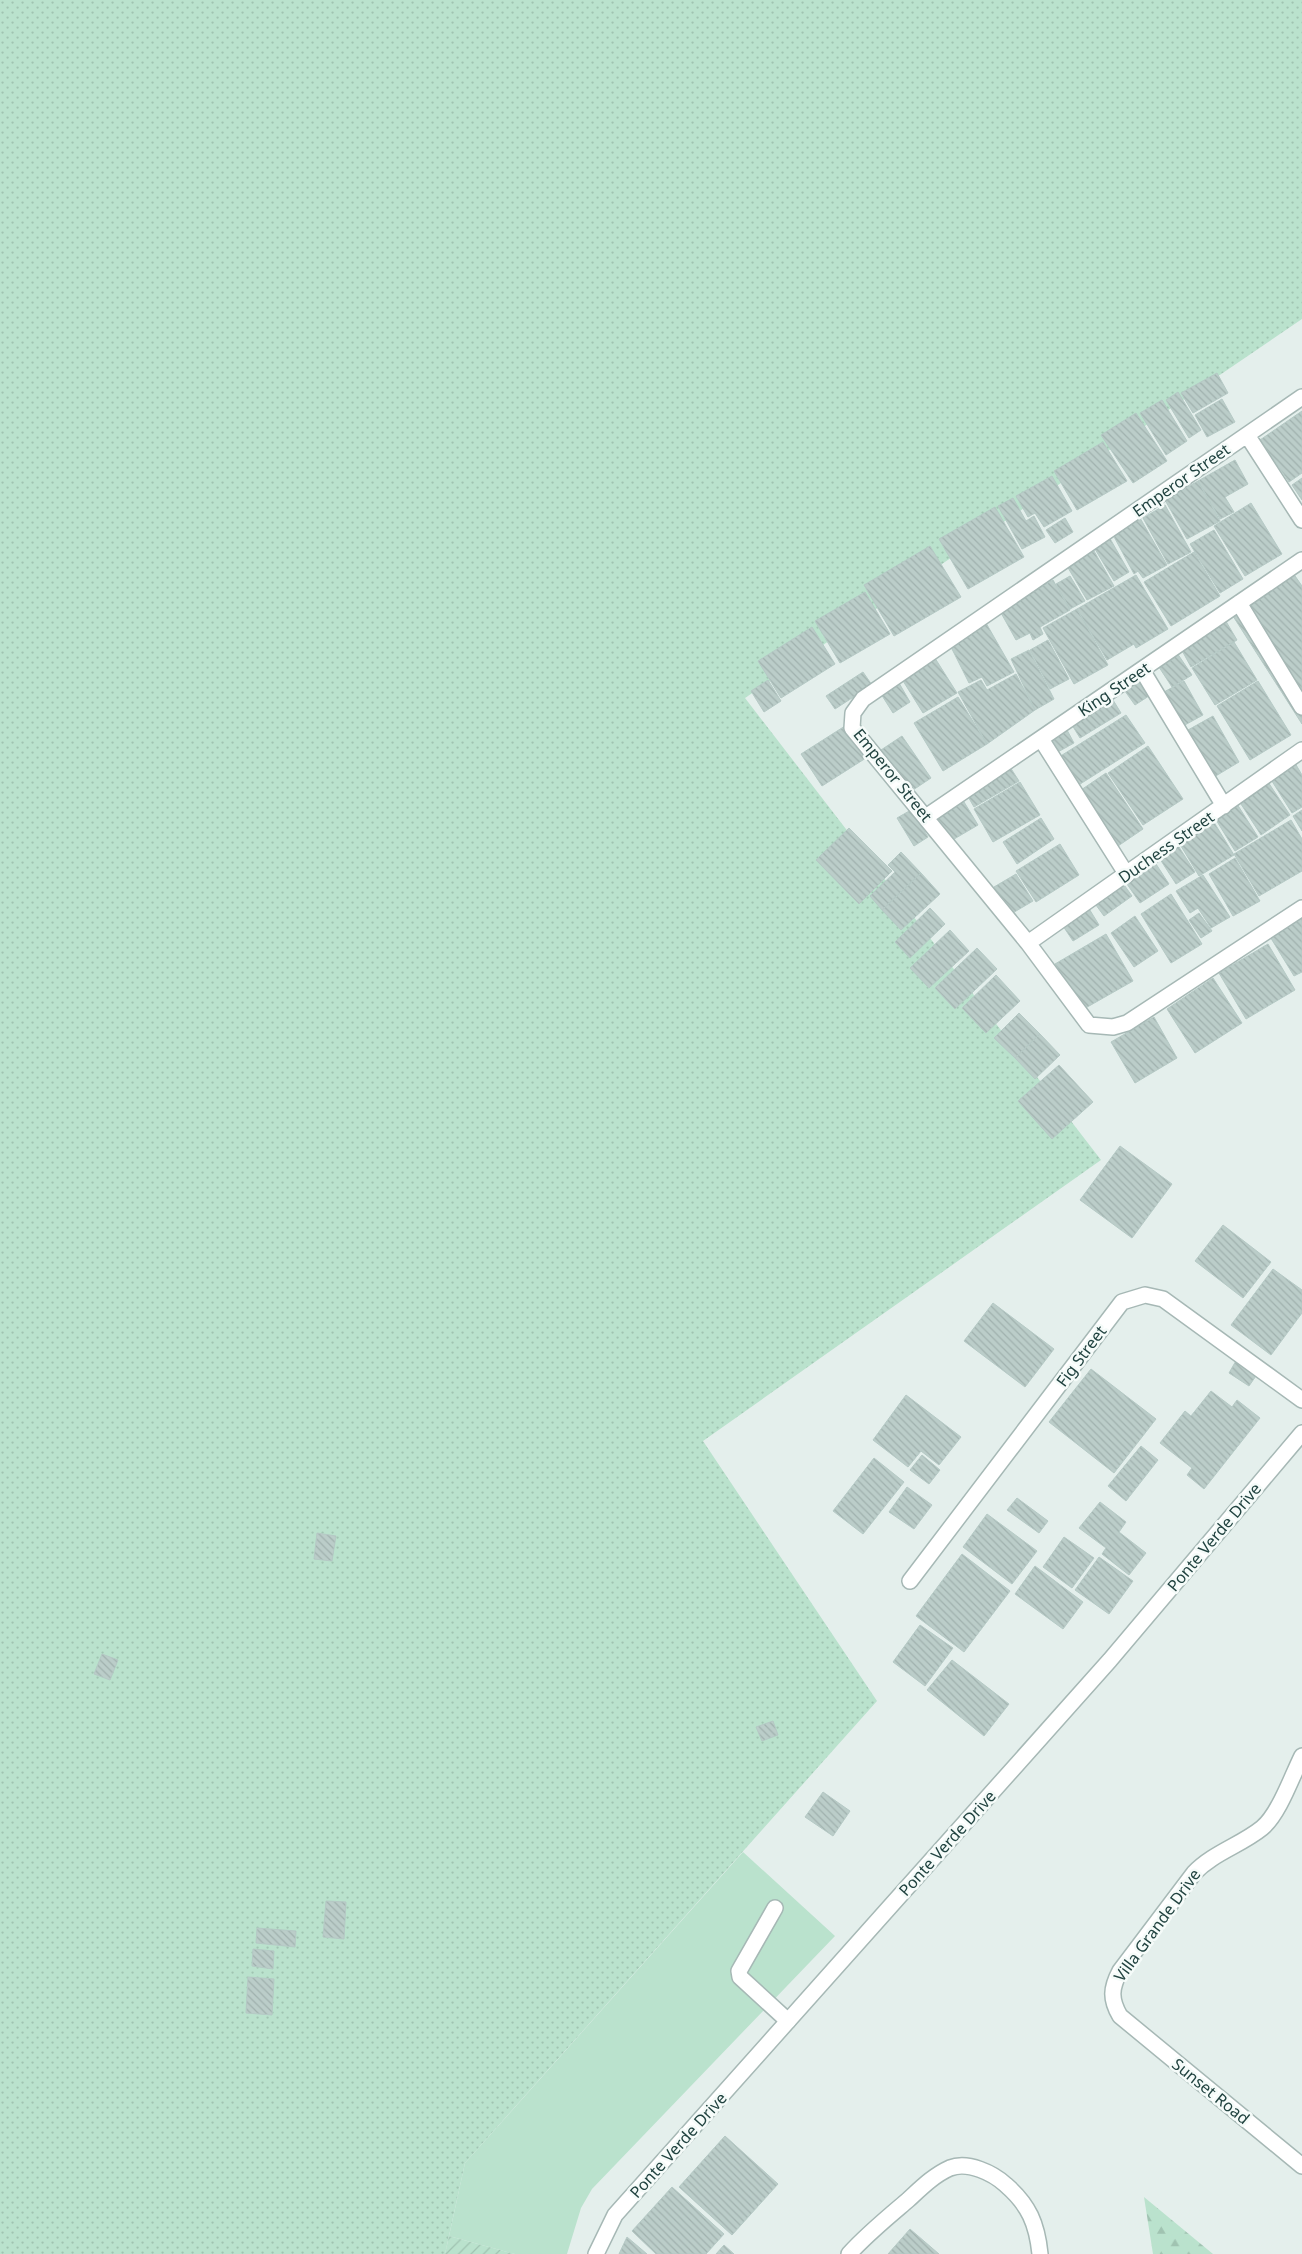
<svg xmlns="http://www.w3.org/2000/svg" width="1302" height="2254" font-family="'Noto Sans',sans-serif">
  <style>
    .grass { fill: url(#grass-dots) }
    .forest { fill: url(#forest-firs) }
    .park { fill: #bae2cd }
    .garden { fill: url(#garden-furrows) }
    .building { fill: url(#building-back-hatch); stroke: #b5c9c5 }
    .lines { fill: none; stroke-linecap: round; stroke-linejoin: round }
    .service-casing { stroke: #a6b8b5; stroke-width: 18 }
    .minor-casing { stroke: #a6b8b5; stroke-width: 18 }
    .service { stroke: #fff; stroke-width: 15 }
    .minor { stroke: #fff; stroke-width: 15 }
    .labels { text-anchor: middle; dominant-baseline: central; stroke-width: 5; stroke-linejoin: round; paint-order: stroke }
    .street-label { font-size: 16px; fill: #214340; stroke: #f5fbf9 }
  </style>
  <defs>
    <pattern id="grass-dots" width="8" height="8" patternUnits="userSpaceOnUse" patternTransform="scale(1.25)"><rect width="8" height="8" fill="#bae2cd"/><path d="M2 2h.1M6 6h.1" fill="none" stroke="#a0c3b1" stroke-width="1.8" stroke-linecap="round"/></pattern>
    <pattern id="forest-firs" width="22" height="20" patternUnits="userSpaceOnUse" patternTransform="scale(1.25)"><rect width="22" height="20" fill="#bae2cd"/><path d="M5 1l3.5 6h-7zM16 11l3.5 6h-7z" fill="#a0c3b1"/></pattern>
    <pattern id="garden-furrows" width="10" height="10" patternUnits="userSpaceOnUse" patternTransform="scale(1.25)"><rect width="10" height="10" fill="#bae2cd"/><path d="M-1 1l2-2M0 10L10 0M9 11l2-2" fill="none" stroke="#a0c3b1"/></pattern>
    <pattern id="building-back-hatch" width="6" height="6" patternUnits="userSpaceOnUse" patternTransform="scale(1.25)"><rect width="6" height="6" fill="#bbcdc9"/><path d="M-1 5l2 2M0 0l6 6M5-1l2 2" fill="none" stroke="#a0b1ae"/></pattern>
  </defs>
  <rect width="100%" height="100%" fill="#e4efec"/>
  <path class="grass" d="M0 0H1302V319L745 698 1101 1160 703 1441 877 1701 465 2163 445 2254H0Z"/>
  <path class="forest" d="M1144 2197 1213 2254H1153Z"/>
  <path class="park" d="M743 1852 835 1936 592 2189 581 2208 567 2254H515L449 2236 465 2163Z"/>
  <path class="garden" d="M449 2236 515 2254H445Z"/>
  <path class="building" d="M1217 373 1228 393 1193 413 1181 393Z
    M1178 392 1201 430 1189 438 1166 400Z
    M1222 399 1235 422 1207 437 1195 415Z
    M1162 400 1187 441 1166 455 1140 413Z
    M1302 411V473L1289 482 1260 440Z
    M1136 413 1167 461 1133 483 1101 435Z
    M1103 442 1127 481 1077 510 1054 471Z
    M1235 460 1248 484 1225 497 1234 512 1220 519 1198 481Z
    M1052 476 1072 511 1044 527 1035 513 1028 517 1016 496Z
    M1302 478V500L1292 485Z
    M1198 481 1220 521 1187 539 1165 500Z
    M1013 498 1026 521 1034 516 1045 537 1022 549 998 506Z
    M1251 503 1282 554 1245 576 1214 526Z
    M1165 505 1191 552 1168 564 1143 518Z
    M995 507 1024 557 968 589 939 539Z
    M1065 518 1073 532 1055 543 1046 530Z
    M1140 518 1167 565 1143 578 1138 571 1134 574 1112 533Z
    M1214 530 1243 579 1220 593 1190 544Z
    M1108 535 1129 572 1114 581 1092 544Z
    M930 546 961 597 894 636 864 585Z
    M1094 551 1114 586 1087 600 1067 566Z
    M1194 552 1220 596 1171 626 1144 582Z
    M1293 573 1302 586V724L1231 613Z
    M1136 575 1168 629 1136 648 1134 644 1107 660 1077 609Z
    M1070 576 1085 601 1070 609 1056 584Z
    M1053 580 1070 610 1040 627 1043 634 1033 640 1030 633 1016 640 1000 611Z
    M865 592 890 634 840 663 815 621Z
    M1077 609 1108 665 1074 684 1043 628Z
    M1224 618 1237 640 1191 667 1179 645Z
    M986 623 1014 672 987 686 982 677 969 683 951 647Z
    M812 627 835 664 781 698 758 661Z
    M1048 640 1069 679 1050 689 1030 650Z
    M1234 642 1257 680 1215 705 1192 668Z
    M1029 650 1054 699 1035 710 1011 659Z
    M1177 653 1192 675 1172 687 1157 664Z
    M933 655 957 693 923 713 900 676Z
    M863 672 872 685 835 709 826 696Z
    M1016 674 1035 710 987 744 958 692 981 680 987 690Z
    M1139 676 1152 694 1135 705 1122 687Z
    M768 680 781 701 764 712 751 691Z
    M1184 681 1203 715 1183 726 1164 692Z
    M1258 681 1291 735 1250 760 1217 706Z
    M899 683 910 702 893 713 881 694Z
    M958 697 987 744 943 771 914 723Z
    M1113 700 1121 713 1080 738 1072 725Z
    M1126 715 1145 743 1077 786 1059 757Z
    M1213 716 1239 762 1214 777 1188 730Z
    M845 726 866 758 822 786 801 754Z
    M1067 730 1074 743 1056 753 1048 740Z
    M902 736 931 778 910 792 881 750Z
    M1148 746 1183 799 1143 825 1108 773Z
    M1295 763 1302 775V807L1292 813 1270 778Z
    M1010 767 1019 781 974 807 966 793Z
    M1106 773 1143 829 1118 846 1081 790Z
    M1020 782 1040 815 993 842 974 809Z
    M1268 782 1290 815 1261 835 1239 801Z
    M961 797 978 825 949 842 933 814Z
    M1237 804 1258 837 1235 851 1215 818Z
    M911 810 928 837 914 846 897 818Z
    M1302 810V831L1293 816Z
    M1041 818 1054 839 1017 864 1003 842Z
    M1212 819 1234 855 1199 876 1178 841Z
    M1291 820 1302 839V871L1259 896 1234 854Z
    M849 828 892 871 859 904 816 860Z
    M1060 844 1079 875 1036 902 1016 871Z
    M1177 844 1195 872 1176 884 1158 856Z
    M901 852 921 873 882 910 870 896 895 872 888 865Z
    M1235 858 1260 901 1233 916 1209 874Z
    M1156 864 1169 884 1140 903 1127 884Z
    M921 873 940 894 901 930 882 910Z
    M1016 874 1033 901 1011 914 994 887Z
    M1203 875 1230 917 1211 928 1198 908 1190 913 1176 891Z
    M1122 882 1132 896 1104 916 1093 901Z
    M1171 894 1202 944 1171 963 1141 914Z
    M1088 907 1099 925 1073 941 1061 923Z
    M930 908 945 924 910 958 895 942Z
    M1199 913 1212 931 1201 938 1189 920Z
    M1302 914V972L1294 976 1269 935Z
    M1135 916 1158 951 1134 967 1111 933Z
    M950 930 969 951 929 988 910 968Z
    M1106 934 1133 981 1082 1010 1055 964Z
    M1268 944 1295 990 1246 1019 1219 973Z
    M977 948 997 969 955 1009 935 988Z
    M996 975 1020 1001 986 1033 962 1008Z
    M1213 978 1242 1023 1195 1053 1167 1009Z
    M1019 1013 1040 1034 1015 1058 994 1038Z
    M1154 1017 1177 1058 1135 1083 1111 1042Z
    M1040 1034 1060 1055 1035 1079 1015 1058Z
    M1059 1065 1093 1102 1052 1139 1018 1101Z
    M1120 1146 1172 1184 1132 1238 1080 1200Z
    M1223 1225 1271 1262 1243 1298 1195 1261Z
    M1273 1269 1302 1290V1313L1271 1355 1231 1325Z
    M993 1303 1054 1349 1025 1387 964 1341Z
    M1237 1359 1258 1373 1249 1386 1229 1373Z
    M1091 1369 1156 1419 1114 1473 1049 1422Z
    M1211 1391 1232 1407 1237 1400 1260 1418 1204 1489 1187 1475 1192 1468 1160 1443 1185 1411 1191 1416Z
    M906 1395 961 1437 939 1465 921 1451 908 1467 873 1440Z
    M1141 1446 1158 1460 1126 1501 1108 1486Z
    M922 1455 940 1470 929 1484 910 1470Z
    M874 1458 904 1482 863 1534 833 1511Z
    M907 1487 932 1505 914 1529 889 1512Z
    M1017 1498 1048 1521 1039 1533 1007 1510Z
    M1100 1502 1126 1522 1119 1532 1146 1553 1129 1575 1102 1554 1106 1548 1079 1528Z
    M987 1514 1037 1551 1012 1584 963 1547Z
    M317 1533 336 1536 332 1561 314 1559Z
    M1064 1537 1094 1558 1072 1588 1043 1567Z
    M962 1554 1010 1591 964 1652 916 1616Z
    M1099 1557 1133 1581 1109 1614 1075 1590Z
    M1035 1566 1083 1602 1063 1629 1015 1594Z
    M920 1625 953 1648 925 1686 893 1662Z
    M102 1654 118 1660 110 1680 94 1674Z
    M952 1660 1009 1704 984 1736 927 1690Z
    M773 1721 778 1735 762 1741 756 1727Z
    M823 1792 850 1811 833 1836 805 1817Z
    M326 1901 346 1902 344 1939 323 1937Z
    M257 1928 296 1931 295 1947 256 1943Z
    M253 1949 274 1951 273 1969 252 1966Z
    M248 1977 274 1979 272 2015 246 2013Z
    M725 2136 778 2184 732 2235 679 2187Z
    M672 2187 724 2234 706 2254H656L632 2231Z
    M910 2229 939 2254H888Z
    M627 2237 647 2254H619Z
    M724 2245 734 2254H716Z"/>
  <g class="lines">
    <g class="service-casing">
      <path id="service" d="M775 1908 739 1971 740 1977 788 2021"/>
    </g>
    <g class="minor-casing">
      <path id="minor" d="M1302 397 863 699 853 713 852 728 1028 943 1089 1025 1113 1027 1127 1023 1302 908
        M1247 435 1302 520
        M1239 603 1302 707
        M1142 670 1224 806
        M1041 739 1127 875
        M926 817 1302 560
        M1028 943 1302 750
        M910 1581 1122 1302 1145 1295 1163 1299 1302 1400
        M1302 1756C1292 1776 1279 1814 1262 1828 1241 1845 1213 1853 1194 1873L1120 1971C1111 1988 1110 1999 1120 2016L1302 2166
        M596 2254 615 2215 1110 1660 1302 1433
        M849 2254C867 2234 888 2217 908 2200 921 2188 934 2175 950 2168 968 2161 993 2173 1006 2185 1029 2205 1037 2224 1040 2254"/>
    </g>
    <use href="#service" class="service"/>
    <use href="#minor" class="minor"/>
  </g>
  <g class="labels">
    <g class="street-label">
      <text transform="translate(1181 480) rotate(-35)">Emperor Street</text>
      <text transform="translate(1114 689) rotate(-34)">King Street</text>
      <text transform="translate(893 775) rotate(51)">Emperor Street</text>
      <text transform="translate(1166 847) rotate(-35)">Duchess Street</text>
      <text transform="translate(1081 1356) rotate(-53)">Fig Street</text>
      <text transform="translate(1214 1537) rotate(-50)">Ponte Verde Drive</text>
      <text transform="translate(947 1843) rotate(-48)">Ponte Verde Drive</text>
      <text transform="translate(1157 1925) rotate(-54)">Villa Grande Drive</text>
      <text transform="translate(1211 2091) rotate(39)">Sunset Road</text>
      <text transform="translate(678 2145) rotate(-48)">Ponte Verde Drive</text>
    </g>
  </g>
</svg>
